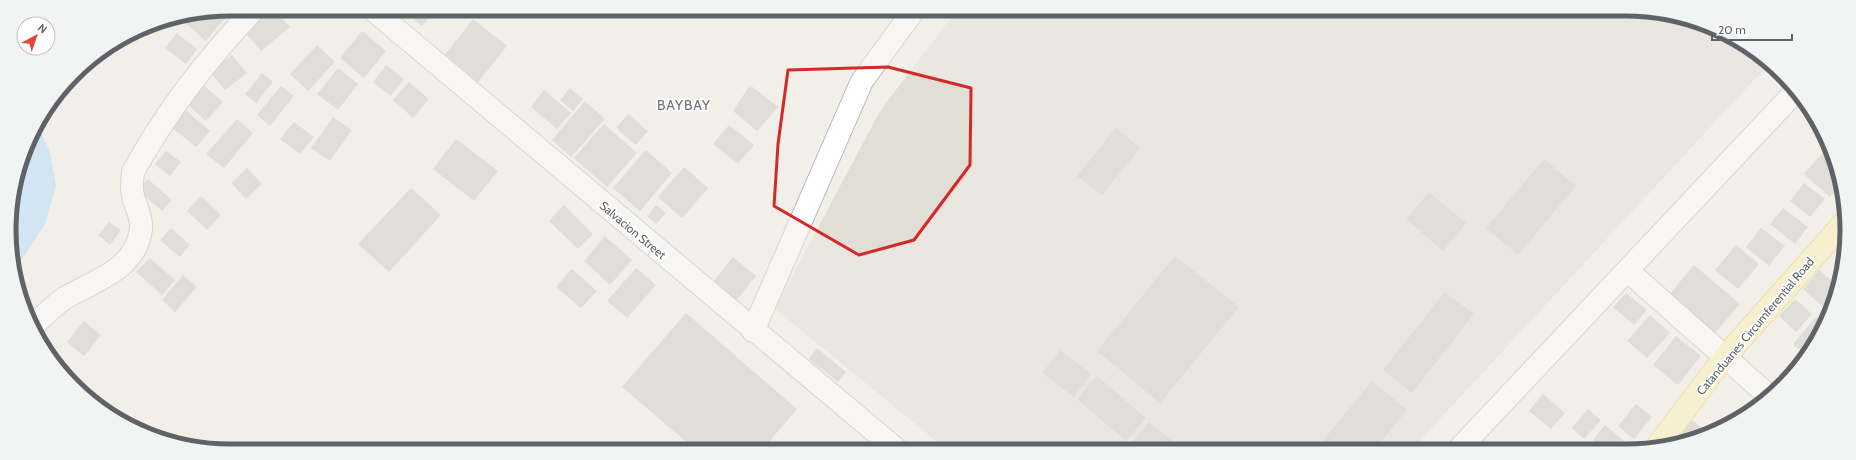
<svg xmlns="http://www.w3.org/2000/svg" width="1856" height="460" font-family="Cabin,sans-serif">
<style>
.education{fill:#e1ded6}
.water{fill:#aadaff}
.building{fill:#cccac5}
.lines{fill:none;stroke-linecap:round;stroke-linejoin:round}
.street-casing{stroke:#b5b8bc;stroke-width:24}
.primary-casing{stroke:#f2c960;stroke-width:24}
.street{stroke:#fff;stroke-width:22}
.primary{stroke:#fff2af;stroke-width:22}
.marked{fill:none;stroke:#d62828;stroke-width:3;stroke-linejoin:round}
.labels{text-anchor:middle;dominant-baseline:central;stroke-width:3.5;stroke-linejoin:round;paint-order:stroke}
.street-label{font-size:12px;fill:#5f6368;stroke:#fff}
.quarter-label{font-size:14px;letter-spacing:1px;fill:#70757a;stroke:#fff}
.rim{fill:none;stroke:#5f6368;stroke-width:5}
</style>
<rect width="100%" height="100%" fill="#f1efe8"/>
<!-- education -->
<polygon class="education" points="957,10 1655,11 1737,39 1767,66 1412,449 946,449 775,309 880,111"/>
<!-- water -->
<polygon class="water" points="37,125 50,152 56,186 45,224 15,270 9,215 32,132"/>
<!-- building -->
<g class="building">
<polygon points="270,9 274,9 290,27 261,51 244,31"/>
<polygon points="401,9 436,9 422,26"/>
<polygon points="218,11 226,17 206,41 185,23 190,17"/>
<polygon points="473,19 507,46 478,82 445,55"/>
<polygon points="362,31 386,51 364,78 340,58"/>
<polygon points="177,33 197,49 186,64 165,48"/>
<polygon points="317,45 335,62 308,91 290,74"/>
<polygon points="232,55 247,73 225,90 210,72"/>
<polygon points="386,65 404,79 391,96 373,82"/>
<polygon points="338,68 358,84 338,110 317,94"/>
<polygon points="262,73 273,82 256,103 245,94"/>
<polygon points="409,82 429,99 413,118 393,100"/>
<polygon points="202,84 223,102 206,121 186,103"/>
<polygon points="750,85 778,107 757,131 733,111"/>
<polygon points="281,86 294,96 270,126 257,115"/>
<polygon points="570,88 583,99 573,111 560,100"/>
<polygon points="544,90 571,113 557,129 531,107"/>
<polygon points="585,101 605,119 571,157 552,140"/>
<polygon points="184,109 210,131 196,147 170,126"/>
<polygon points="628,114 648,131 636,145 616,128"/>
<polygon points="333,117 352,130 330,161 311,148"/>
<polygon points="237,119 253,133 224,168 206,154"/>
<polygon points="294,122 314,137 300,154 280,139"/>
<polygon points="604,124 637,153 607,187 574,158"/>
<polygon points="729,125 754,145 738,164 713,144"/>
<polygon points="1116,128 1140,148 1102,195 1077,176"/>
<polygon points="456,139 498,171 474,201 433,169"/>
<polygon points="1827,148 1840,173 1840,185 1830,197 1804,174"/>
<polygon points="646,150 672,173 640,211 613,188"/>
<polygon points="166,151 181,162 170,176 155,164"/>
<polygon points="1544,159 1576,186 1518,255 1486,228"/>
<polygon points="684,167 708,188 682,218 658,197"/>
<polygon points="247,168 262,184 246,199 231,183"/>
<polygon points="148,179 172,200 162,211 138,190"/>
<polygon points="1804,183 1825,199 1810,217 1790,201"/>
<polygon points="411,188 441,215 389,272 358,244"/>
<polygon points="1429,192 1466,223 1443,251 1406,219"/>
<polygon points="201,196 221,215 207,230 187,211"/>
<polygon points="564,205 593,234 578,249 549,221"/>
<polygon points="656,205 666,213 656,224 647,216"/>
<polygon points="1783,208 1808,227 1795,244 1770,224"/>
<polygon points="109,222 121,230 110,245 98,235"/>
<polygon points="171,228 190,245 180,257 160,240"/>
<polygon points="1761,228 1785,246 1769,266 1746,247"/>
<polygon points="605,236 632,260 610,285 584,261"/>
<polygon points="1736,245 1759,264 1738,289 1715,270"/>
<polygon points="1175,256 1239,307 1160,403 1097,351"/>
<polygon points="733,257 756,276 736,301 713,282"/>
<polygon points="150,258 175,280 162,295 136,272"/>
<polygon points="1694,265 1740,304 1715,333 1669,295"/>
<polygon points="636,268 656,285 627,318 607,301"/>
<polygon points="572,269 597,291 581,308 556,287"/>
<polygon points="1819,270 1837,285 1835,291 1822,306 1803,289"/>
<polygon points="183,275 197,287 175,312 162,300"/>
<polygon points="1445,292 1474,314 1412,393 1383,370"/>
<polygon points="1626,293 1647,310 1634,325 1613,307"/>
<polygon points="1795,299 1812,314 1796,332 1779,316"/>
<polygon points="686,313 797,409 763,449 695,449 622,387"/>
<polygon points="1650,315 1670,333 1647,358 1627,341"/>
<polygon points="1817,316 1825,323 1824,328 1805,354 1793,344"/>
<polygon points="84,321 101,335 84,356 67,342"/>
<polygon points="1676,336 1701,356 1678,385 1653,365"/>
<polygon points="817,348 846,372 838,382 809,359"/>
<polygon points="1060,350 1091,374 1074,397 1042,373"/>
<polygon points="1800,356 1803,358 1786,381 1782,377"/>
<polygon points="1097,376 1146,418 1126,441 1077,399"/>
<polygon points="1372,381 1407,410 1375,449 1316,449"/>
<polygon points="1543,394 1565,413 1551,429 1529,411"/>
<polygon points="1636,404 1652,417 1634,439 1618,426"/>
<polygon points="1588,409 1601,420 1584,439 1572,428"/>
<polygon points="1690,418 1708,433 1680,441 1675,437"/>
<polygon points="1149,422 1182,449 1134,449 1130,445"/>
<polygon points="1605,425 1634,449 1603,449 1593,440"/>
</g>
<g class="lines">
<!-- street casing -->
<g class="street-casing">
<g id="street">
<polyline points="372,9 896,449"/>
<polyline points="1628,271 1769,396"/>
<path d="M 35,324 C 45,315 54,305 65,298 C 95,280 136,270 141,229 C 142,216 136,208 133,196 C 131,188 132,180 133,172 C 167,110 206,61 254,9"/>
<polyline points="753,331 862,81 914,10"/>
<polyline points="1459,449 1796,91"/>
</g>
</g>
<!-- primary casing -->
<g class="primary-casing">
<polyline id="primary" points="1655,449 1724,358 1843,224"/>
</g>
<!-- street -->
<use href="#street" class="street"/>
<!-- primary -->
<use href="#primary" class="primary"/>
</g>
<!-- marked area -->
<path d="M0 0H1856V460H0ZM 888,67 L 971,88 L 970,165 L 914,240 L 859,255 L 774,206 L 778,144 L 788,70 Z" fill="#f1efe8" fill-opacity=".55" fill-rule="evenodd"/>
<path class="marked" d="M 888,67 L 971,88 L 970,165 L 914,240 L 859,255 L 774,206 L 778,144 L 788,70 Z"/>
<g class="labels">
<!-- street labels -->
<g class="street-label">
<text transform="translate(633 230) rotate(40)">Salvacion Street</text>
<text transform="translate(1755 326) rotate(-50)">Catanduanes Circumferential Road</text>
</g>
<!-- quarter labels -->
<g class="quarter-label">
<text x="684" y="105">BAYBAY</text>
</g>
</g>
<!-- crop -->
<path d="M0 0H1856V460H0ZM230 16H1626A214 214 0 0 1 1840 230V230A214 214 0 0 1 1626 444H230A214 214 0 0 1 16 230V230A214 214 0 0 1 230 16Z" fill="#f2f3f3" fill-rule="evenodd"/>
<path class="rim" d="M230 16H1626A214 214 0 0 1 1840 230V230A214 214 0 0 1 1626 444H230A214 214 0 0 1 16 230V230A214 214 0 0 1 230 16Z"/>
<!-- north arrow -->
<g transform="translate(36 36) rotate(40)"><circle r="19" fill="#ffffff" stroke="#bfc1c3"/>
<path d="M0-3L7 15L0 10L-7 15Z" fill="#ea4335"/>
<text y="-6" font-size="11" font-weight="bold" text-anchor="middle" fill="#5f6368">N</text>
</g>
<!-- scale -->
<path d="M1712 34v6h80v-6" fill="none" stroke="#5f6368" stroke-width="2"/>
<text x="1718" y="34" font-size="12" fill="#5f6368" stroke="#ffffff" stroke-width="3" paint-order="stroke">20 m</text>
</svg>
